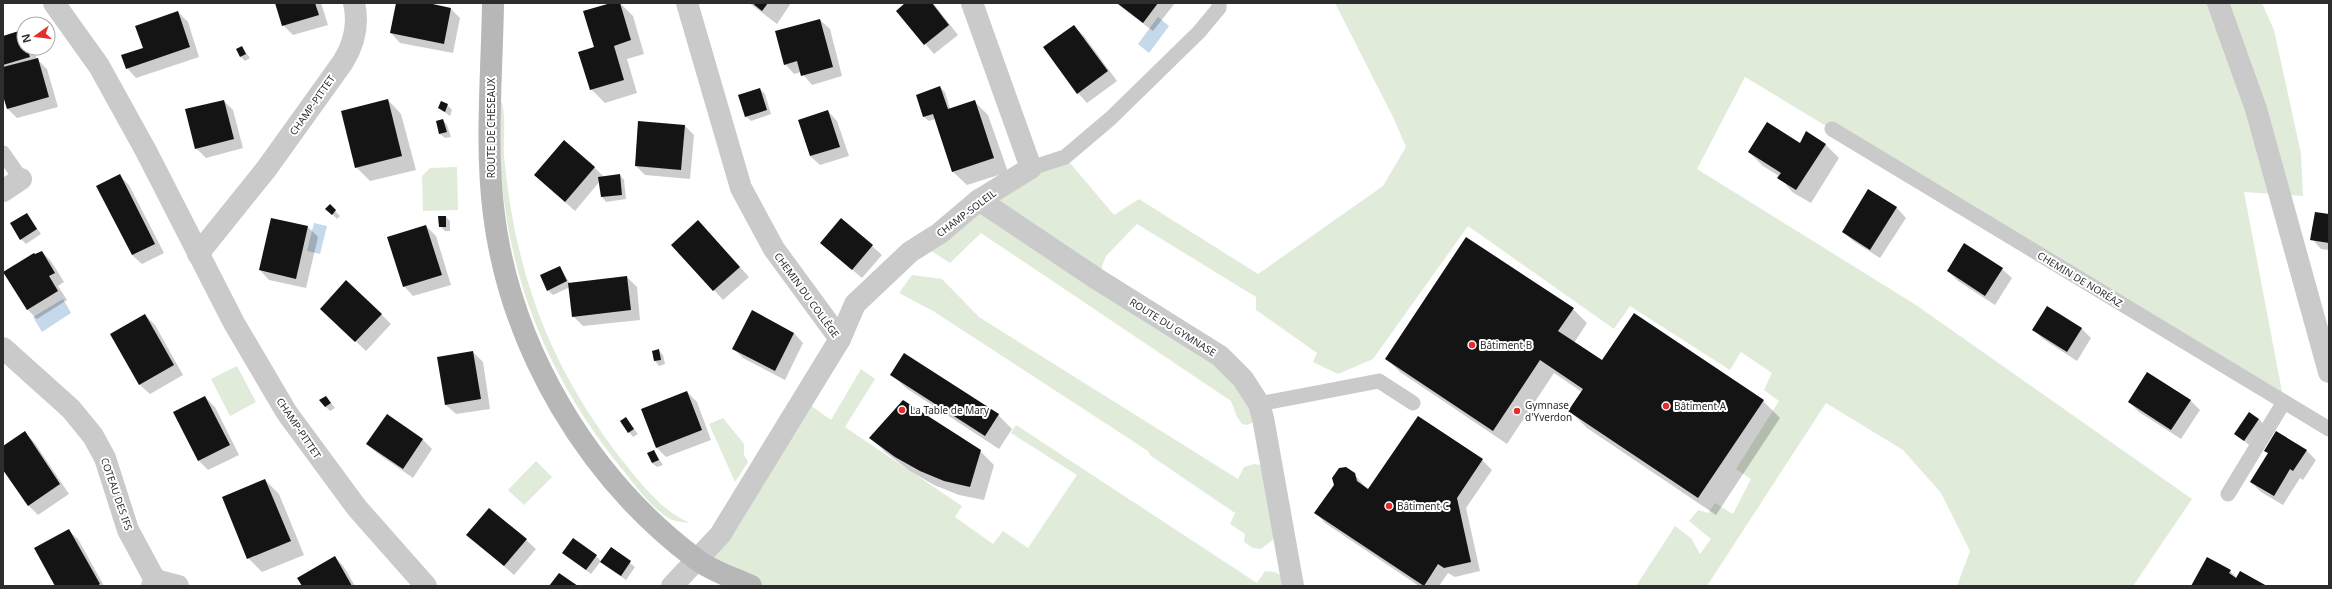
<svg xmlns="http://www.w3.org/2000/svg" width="2332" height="589" font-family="'Noto Sans',sans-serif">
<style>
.green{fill:#e1ebda}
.water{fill:#c5d9eb}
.shadow{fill:#0003}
.building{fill:#141414}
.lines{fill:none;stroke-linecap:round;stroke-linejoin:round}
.lane{stroke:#cacaca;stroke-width:15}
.street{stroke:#cacaca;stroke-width:22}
.secondary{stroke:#b7b7b7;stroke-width:22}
.poi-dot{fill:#e72d2b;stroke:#fff;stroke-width:1.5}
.labels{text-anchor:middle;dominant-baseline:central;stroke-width:4;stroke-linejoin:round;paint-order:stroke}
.street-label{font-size:10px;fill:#2d2d2d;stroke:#fff}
.poi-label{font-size:10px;fill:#2d2d2d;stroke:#fff;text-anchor:start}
</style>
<rect width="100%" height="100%" fill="#fff"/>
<!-- green -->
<g class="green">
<polygon points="1335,3 2262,3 2274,30 2301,154 2303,196 2244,192 2284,402 1745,77 1697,169 1916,305 2192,499 2133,586 1957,586 1970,551 1941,493 1903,450 1826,403 1707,586 1636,586 1675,526 1691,538 1700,554 1711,539 1689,521 1698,510 1708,513 1715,503 1733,514 1751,479 1736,469 1779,401 1764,390 1772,373 1741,352 1730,370 1630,306 1614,329 1468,226 1373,359 1338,374 1313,362 1317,353 1256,310 1256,297 1137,224 1106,256 1097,279 1220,356 1263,418 1247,425 1242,424 1237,417 1231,401 981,233 950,263 922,245 1065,157 1114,215 1139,199 1258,274 1383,186 1406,147 1394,119"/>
<path d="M 500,99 C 507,111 503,141 504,156 C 506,174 508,193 511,210 C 528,307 562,382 622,460 C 641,484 662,511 690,523 C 684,522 676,522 670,519 C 651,508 635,485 622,469 C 547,376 506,276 500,156 C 499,137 500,118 500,99 Z"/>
<polygon points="457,167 458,210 423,211 422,176 430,168"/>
<polygon points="912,275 942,279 979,317 1238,479 1244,467 1254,464 1272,467 1283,532 1261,549 1253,548 1244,542 1245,534 1230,524 1235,513 1151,456 1148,451 933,311 899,293"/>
<polygon points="237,366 256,402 230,416 211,379"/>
<polygon points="861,369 875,379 845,427 962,506 955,517 993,544 1003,531 1028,548 1077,475 1011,433 1016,425 1257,583 1265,571 1275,572 1293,582 1293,586 751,586 697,560 803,400 831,420"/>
<polygon points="723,418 744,444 744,455 748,462 735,482 709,424"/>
<polygon points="536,461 552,477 524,505 508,490"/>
</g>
<!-- water -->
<g class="water">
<polygon points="1158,17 1169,26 1149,53 1138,44"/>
<polygon points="314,223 327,226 320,254 307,251"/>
<polygon points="63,299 71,313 42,332 33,317"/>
</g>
<!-- shadow -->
<g class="shadow">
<polygon points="276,3 321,3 328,25 293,35 283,25"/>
<polygon points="397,3 423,3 451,9 460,18 453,53 400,43 391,33"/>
<polygon points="615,3 620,3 633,16 644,54 627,59 637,93 605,103 591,89 595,48"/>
<polygon points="749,3 791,3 777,24"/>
<polygon points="907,3 933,3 958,35 934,54 897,11"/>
<polygon points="1116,3 1175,3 1153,31"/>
<polygon points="178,12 188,22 199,57 136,78 127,68"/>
<polygon points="820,20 830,29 842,76 812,85 801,72 794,74 785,64"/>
<polygon points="1074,26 1084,36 1117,81 1087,103 1078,93"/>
<polygon points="22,31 24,34 24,48 33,48 37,59 47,69 58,107 17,118 7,108 3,92 3,37"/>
<polygon points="242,47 250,58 245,61 241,57"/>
<polygon points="940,87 945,92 950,109 974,101 988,115 1008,172 967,185 953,172 935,119 929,121 924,117"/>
<polygon points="760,89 765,94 771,114 751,121 746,116"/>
<polygon points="388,100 401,114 416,170 370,181 356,167"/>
<polygon points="224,101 233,110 243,148 206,158 196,148"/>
<polygon points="447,105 452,110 450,116 439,108"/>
<polygon points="828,111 837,121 849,156 820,165 810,156"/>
<polygon points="443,120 447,125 451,137 445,138 440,134"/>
<polygon points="685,126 694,135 690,179 645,175 636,166"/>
<polygon points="1800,144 1825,144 1839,158 1811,203 1792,192 1779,176 1763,166 1749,152"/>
<polygon points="594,167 604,177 620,175 624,180 626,199 606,202 602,197 600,181 575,211 535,175"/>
<polygon points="119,175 129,185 164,253 142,264 132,255"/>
<polygon points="1869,191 1897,208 1906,218 1880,258 1853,241 1843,231"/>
<polygon points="330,206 340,216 337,219 327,209"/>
<polygon points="27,214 41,234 26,244 21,239"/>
<polygon points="2329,215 2329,250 2321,249 2312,239"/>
<polygon points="446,217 450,221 450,231 445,231 440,226"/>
<polygon points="272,219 308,227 318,237 306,288 269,280 260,270"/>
<polygon points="426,226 436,236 451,285 413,296 404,286"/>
<polygon points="707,231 749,277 723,300 714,290"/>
<polygon points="821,243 872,246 882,255 862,278"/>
<polygon points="42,252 51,261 64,282 58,286 67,300 37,319 27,309 36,255"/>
<polygon points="560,267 570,284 627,277 637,287 640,320 583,326 573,316 570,287 553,295 548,290 541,276"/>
<polygon points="2002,269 2012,278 1995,305 1958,281 1948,271"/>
<polygon points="1573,309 1587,323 1574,343 1601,361 1763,401 1780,418 1716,515 1587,428 1570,411 1582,392 1554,373 1507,444 1400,372 1387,359"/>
<polygon points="381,314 391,324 366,351 331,318"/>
<polygon points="145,315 155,325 183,375 150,394 140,385 112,334"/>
<polygon points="2081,328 2091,338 2077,361 2043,339 2034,330"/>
<polygon points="794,333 803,343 785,380 743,358 733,348"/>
<polygon points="658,350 663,355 665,364 659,366 655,361"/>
<polygon points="473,352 483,362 490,409 456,414 446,405"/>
<polygon points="892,375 998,415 1012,429 999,449 906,388"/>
<polygon points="687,392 697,402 711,440 666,457 656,447"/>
<polygon points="205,397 215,407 239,455 208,470 199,461 174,412"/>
<polygon points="326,397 335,408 330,411 325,406"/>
<polygon points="2190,400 2200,410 2181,439 2139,412 2129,402"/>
<polygon points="626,419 638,434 633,437 629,432"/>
<polygon points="2259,419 2263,424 2249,445 2236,434"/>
<polygon points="25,433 34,442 69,494 38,515 29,506 3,468 3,447"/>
<polygon points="871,438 980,451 994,465 984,500 959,495 934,485 910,471 885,452"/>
<polygon points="422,439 432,449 413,478 377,453 367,444"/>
<polygon points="2265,450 2306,450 2316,460 2303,480 2300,478 2283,505 2261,492 2251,482 2269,454"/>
<polygon points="654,451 663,465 657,467 652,463"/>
<polygon points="1482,460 1492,470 1466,508 1480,571 1455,577 1448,573 1439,586 1419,586 1325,523 1316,513 1354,474 1368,490"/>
<polygon points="265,480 279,494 304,555 262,572 248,558"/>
<polygon points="68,530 78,539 104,586 57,586"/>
<polygon points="468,535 526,540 536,549 514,575"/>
<polygon points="611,548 635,567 626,580 606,566 601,561 591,574 564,553 596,556 602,562"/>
<polygon points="335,557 344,567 355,586 303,586"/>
<polygon points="2230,571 2237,578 2265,586 2192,586"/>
</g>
<!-- building -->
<g class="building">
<polygon points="275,3 315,3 319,15 282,26"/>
<polygon points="396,3 428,3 451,8 444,44 390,33"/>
<polygon points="611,3 620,3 631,40 614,46 624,80 590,90 578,52 594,47 583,11"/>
<polygon points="752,3 768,3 762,11"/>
<polygon points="905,3 932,3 949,25 924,45 896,11"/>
<polygon points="1117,3 1158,3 1143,23"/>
<polygon points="178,11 190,47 126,69 121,55 143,48 135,26"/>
<polygon points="820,19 833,67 801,76 797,61 784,65 775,31"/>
<polygon points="1074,25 1108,71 1077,94 1043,47"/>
<polygon points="22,30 24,48 27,48 30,57 3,65 3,36"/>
<polygon points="242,46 246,54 240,57 236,49"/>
<polygon points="38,58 49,97 7,109 3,96 3,67"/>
<polygon points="940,86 948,109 975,100 994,158 952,172 933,114 923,117 916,95"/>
<polygon points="760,88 767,110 745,117 738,95"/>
<polygon points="388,99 402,156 355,168 341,111"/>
<polygon points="224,100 234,139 195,149 185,109"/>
<polygon points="441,101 448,104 445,112 438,108"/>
<polygon points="828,110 840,147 810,156 798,120"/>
<polygon points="443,119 447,132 439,134 436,121"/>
<polygon points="638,121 685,125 681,170 635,166"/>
<polygon points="1767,122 1800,143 1806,131 1826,144 1796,190 1777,178 1781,173 1748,152"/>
<polygon points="564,140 595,167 565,202 534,175"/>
<polygon points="120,174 155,244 132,255 96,186"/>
<polygon points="620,174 622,195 601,197 598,177"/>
<polygon points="1868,189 1897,207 1870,250 1842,232"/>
<polygon points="330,204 336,210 332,215 325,209"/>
<polygon points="2315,212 2329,214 2329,243 2310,240"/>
<polygon points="27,213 37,229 20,240 10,223"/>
<polygon points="438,216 446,216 446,227 439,227"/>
<polygon points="271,218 308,226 296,279 259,270"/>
<polygon points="841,218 873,245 852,270 820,243"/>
<polygon points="698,220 740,267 713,291 671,245"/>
<polygon points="426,225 442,275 403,287 387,237"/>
<polygon points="1466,237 1574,308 1558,331 1602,360 1634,313 1764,400 1698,498 1568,411 1583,389 1540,360 1493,431 1385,359"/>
<polygon points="1964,243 2003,268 1985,296 1947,271"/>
<polygon points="42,251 55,273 49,276 58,291 27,310 3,272 34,253 35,254"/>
<polygon points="560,266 567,281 547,291 540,275"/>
<polygon points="627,276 631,310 572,317 568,283"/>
<polygon points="346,280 382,314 355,342 320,309"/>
<polygon points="2047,306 2082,328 2067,352 2032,330"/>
<polygon points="752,310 794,333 775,371 732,349"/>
<polygon points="145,314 174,365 139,385 110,334"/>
<polygon points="659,349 661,360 654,361 652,351"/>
<polygon points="473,351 481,399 445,405 437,357"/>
<polygon points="904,353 999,414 985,436 890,375"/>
<polygon points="2147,372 2191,400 2171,430 2128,402"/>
<polygon points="687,391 702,430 656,448 641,409"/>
<polygon points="205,396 230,445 198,461 173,412"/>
<polygon points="326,396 331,403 325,407 319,400"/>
<polygon points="903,400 981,450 970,487 944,481 920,471 895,457 869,438"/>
<polygon points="2249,412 2259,419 2244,441 2234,434"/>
<polygon points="387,414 423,439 403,469 366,444"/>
<polygon points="1418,416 1483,459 1457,498 1471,562 1444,568 1438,564 1424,586 1314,513 1334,485 1332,478 1339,468 1346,467 1355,473 1357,481 1368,489"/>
<polygon points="626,417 634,429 628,433 620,421"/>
<polygon points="25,431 60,484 28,506 3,470 3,446"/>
<polygon points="2276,431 2307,450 2293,471 2290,469 2274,496 2250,482 2268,453 2264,451"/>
<polygon points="654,450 659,460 652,463 647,453"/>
<polygon points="265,479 291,541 247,559 222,497"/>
<polygon points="489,508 527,539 504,566 466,535"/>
<polygon points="69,529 100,584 97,586 55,586 34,548"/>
<polygon points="573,538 597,555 586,570 562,553"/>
<polygon points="611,547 631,561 621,576 600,562"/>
<polygon points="335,556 352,586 302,586 297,578"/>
<polygon points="2207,557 2231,570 2229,573 2236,578 2240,571 2267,586 2191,586"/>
<polygon points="559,573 578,586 549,586"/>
</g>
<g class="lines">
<!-- lane -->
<g class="lane">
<polyline points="1832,129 2329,429"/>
<polyline points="3,153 21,179"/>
<polyline points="1031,168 1065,157 1078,146 1111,118 1199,32 1219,8 1219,3"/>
<polyline points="1259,404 1379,381 1413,403"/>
<polyline points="2228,494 2284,402"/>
</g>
<!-- street -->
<g class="street">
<polyline points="54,3 99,66 146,151 234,323 287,413 357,508 426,586"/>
<polyline points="687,3 741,188 774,249 840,339"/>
<polyline points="2218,3 2256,109 2329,372"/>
<polyline points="3,191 21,179"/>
<polyline points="979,200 1097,279 1220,356 1243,379 1259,404 1263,418 1293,586"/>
<path d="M 198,254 L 267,168 L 343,62 C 354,44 359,24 354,3"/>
<polyline points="3,348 71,409 93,436 105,458 128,530 155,580 152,586"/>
<polyline points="155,580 178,586"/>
<polyline points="672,586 720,535 840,339 855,304 910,252 940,233 979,200 1031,168 972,3"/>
</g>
<!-- secondary -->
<path class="secondary" d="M 493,3 C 492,73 485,146 494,215 C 511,349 588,478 696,559 C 711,571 734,578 751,586"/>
</g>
<!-- markers -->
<g class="poi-dot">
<circle cx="1472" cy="345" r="4"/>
<circle cx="1666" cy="406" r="4"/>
<circle cx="902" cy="410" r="4"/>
<circle cx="1517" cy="411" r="4"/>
<circle cx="1389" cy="506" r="4"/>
</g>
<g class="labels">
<!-- street labels -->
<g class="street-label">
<text transform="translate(312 105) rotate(-55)">CHAMP-PITTET</text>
<text transform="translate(491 128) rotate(-90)">ROUTE DE CHESEAUX</text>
<text transform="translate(966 213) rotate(-37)">CHAMP-SOLEIL</text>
<text transform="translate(2080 279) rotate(31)">CHEMIN DE NORÉAZ</text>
<text transform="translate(807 295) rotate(54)">CHEMIN DU COLLÈGE</text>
<text transform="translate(1173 327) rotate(32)">ROUTE DU GYMNASE</text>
<text transform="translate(299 428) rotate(56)">CHAMP-PITTET</text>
<text transform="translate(117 494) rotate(71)">COTEAU DES IFS</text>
</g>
<!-- poi labels -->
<g class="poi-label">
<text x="1480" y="345">Bâtiment B</text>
<text x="1525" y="405">Gymnase<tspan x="1525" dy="12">d'Yverdon</tspan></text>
<text x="1674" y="406">Bâtiment A</text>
<text x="910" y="410">La Table de Mary</text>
<text x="1397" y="506">Bâtiment C</text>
</g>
</g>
<!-- border -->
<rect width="2332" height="589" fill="none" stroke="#2d2d2d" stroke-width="8"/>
<!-- north arrow -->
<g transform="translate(36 36) rotate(256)"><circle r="19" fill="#ffffff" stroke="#ababab"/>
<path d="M0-3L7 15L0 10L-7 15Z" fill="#e72d2b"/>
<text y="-6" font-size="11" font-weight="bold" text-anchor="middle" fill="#2d2d2d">N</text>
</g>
</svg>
